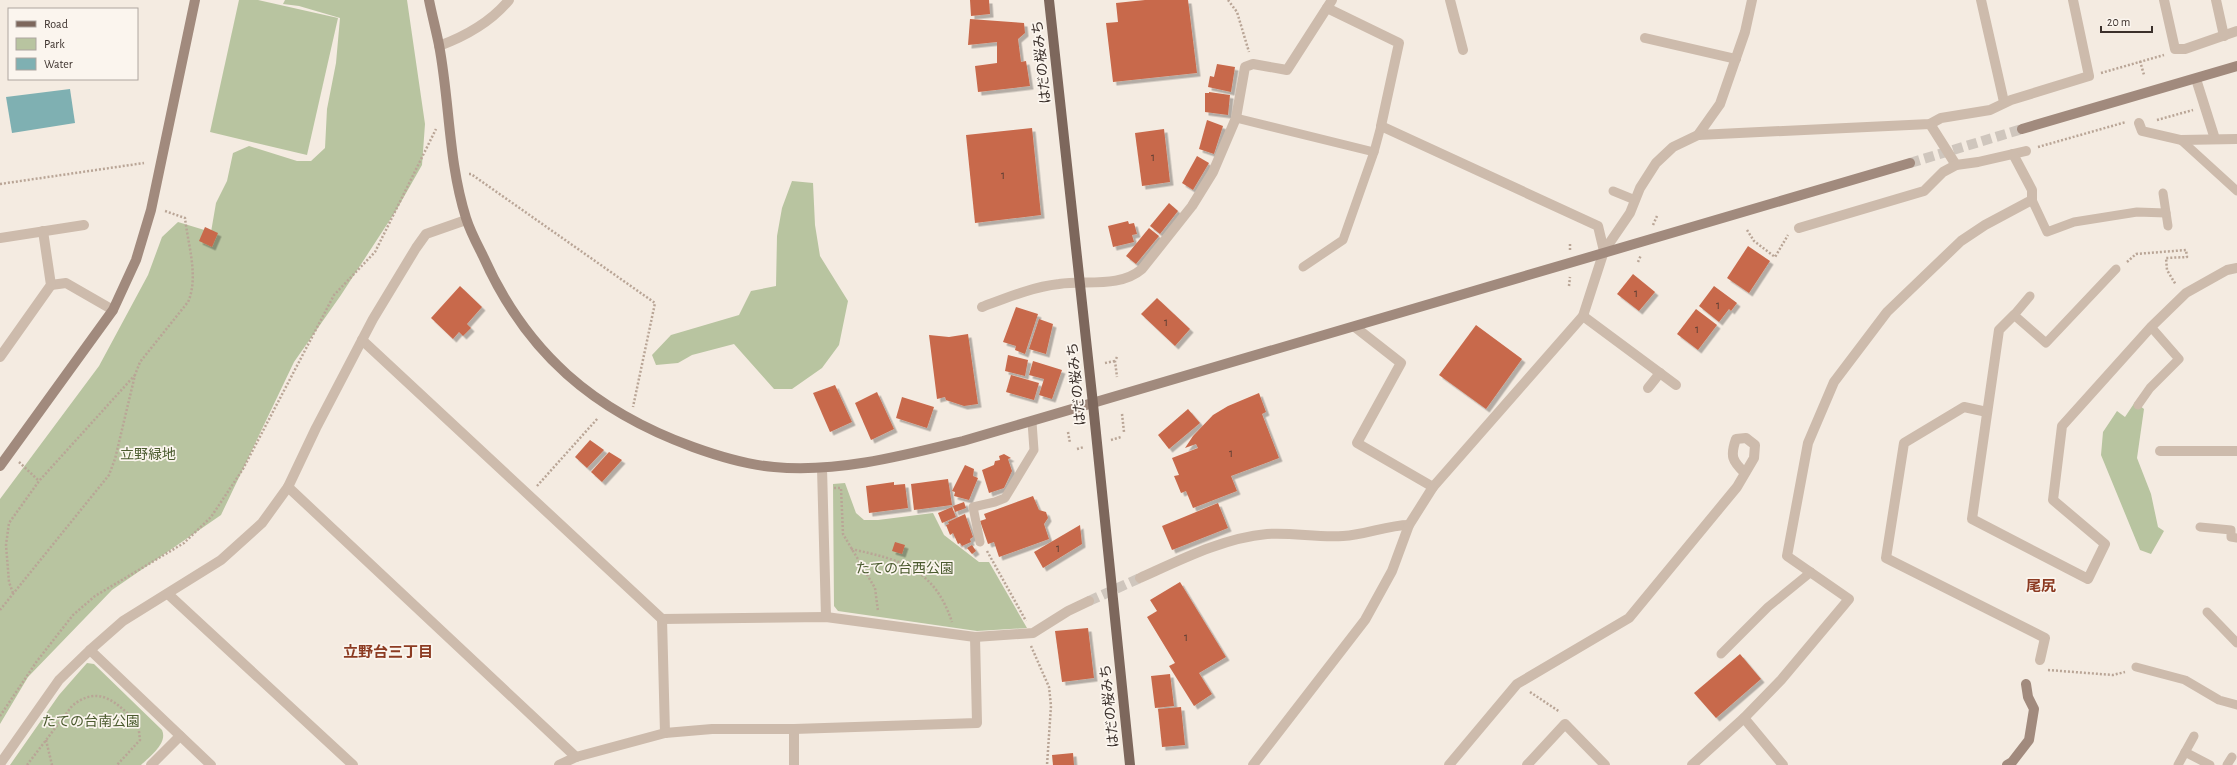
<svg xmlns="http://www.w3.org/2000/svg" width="2237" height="765" font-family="'Alegreya Sans','Noto Sans JP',sans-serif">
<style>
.green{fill:#b8c4a0}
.water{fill:#7fb0b2}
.building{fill:#c8694b;filter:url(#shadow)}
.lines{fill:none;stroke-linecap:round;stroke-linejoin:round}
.street-tunnel{stroke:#cfc6bd;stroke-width:10;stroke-dasharray:10 5;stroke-linecap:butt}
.secondary-tunnel{stroke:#cfc6bd;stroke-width:10;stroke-dasharray:10 5;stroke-linecap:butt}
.path{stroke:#b9a596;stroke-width:2.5;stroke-dasharray:2 2;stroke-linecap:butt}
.lane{stroke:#cdbbac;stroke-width:9}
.street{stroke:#cdbbac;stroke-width:10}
.secondary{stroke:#a18a7d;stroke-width:10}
.primary{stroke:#7d675c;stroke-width:10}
.labels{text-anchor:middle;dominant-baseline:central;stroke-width:3.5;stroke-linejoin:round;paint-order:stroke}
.number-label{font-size:12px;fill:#5e3e33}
.street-label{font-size:14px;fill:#3b302b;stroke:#fbf5ee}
.park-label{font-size:14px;fill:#4a5a2e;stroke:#fbf5ee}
.neighbourhood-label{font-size:15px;font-weight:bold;fill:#8c3b22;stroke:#fbf5ee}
</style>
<defs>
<filter id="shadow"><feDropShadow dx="3.5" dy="3.5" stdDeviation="0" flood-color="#0004"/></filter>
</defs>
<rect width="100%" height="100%" fill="#f4ebe1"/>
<!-- green -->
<g class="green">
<polygon points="239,0 258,0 338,18 307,155 210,132"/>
<polygon points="285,0 407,0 425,124 422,165 397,209 341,295 294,362 221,515 112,590 28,677 0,724 0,499 99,366 148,275 162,237 178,222 211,232 216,203 227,181 233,153 249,146 297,161 311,161 325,148 327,109 336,63 340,18 299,6 283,4"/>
<polygon points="792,181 813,183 815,225 820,256 848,301 839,345 822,368 792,389 774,389 734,344 692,355 678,363 656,365 652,355 671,335 739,315 751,291 776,286 777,236 782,208"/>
<polygon points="2135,402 2144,409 2137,458 2151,494 2158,527 2164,531 2151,554 2140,550 2101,455 2103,432 2117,411 2125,417"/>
<polygon points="845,483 856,513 864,520 878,520 933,513 944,535 979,562 989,562 1027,628 977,631 838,611 834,606 833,484"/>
<path d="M 87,663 L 94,664 L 162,730 C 168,743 150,756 141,765 L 10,765 L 59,695 Z"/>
</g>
<!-- water -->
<polygon class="water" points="70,89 75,123 12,133 6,97"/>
<!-- building -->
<g class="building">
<polygon points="970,0 989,0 990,14 971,16"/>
<polygon points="1145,0 1188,0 1197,73 1113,82 1106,23 1118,22 1116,3"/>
<polygon points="970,19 1024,23 1025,33 1018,39 1021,62 1026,61 1030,86 978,92 975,66 997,63 997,42 968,45"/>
<polygon points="1217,64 1235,67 1231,92 1208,87 1210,76 1214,77"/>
<polygon points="1209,92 1230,95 1228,115 1205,112 1205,93 1209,93"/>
<polygon points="1207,120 1223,126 1214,154 1199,149"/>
<polygon points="1032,128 1041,215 975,223 966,135"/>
<polygon points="1164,129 1170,182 1142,186 1135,133"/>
<polygon points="1197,156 1209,163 1193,190 1182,183"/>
<polygon points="1169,203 1178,211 1160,234 1150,226"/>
<polygon points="1128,221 1129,224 1134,223 1137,234 1132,235 1134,242 1113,247 1108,226"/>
<polygon points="205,227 218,233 212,247 199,241"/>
<polygon points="1149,228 1159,236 1136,264 1126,256"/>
<polygon points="1748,246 1770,261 1749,293 1727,278"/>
<polygon points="1633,274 1655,292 1639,311 1617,294"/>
<polygon points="460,286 482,307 467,324 471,328 463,336 459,332 453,339 431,318"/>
<polygon points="1714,286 1737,303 1731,311 1729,309 1719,322 1699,306"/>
<polygon points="1157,298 1190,329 1175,346 1141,314"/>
<polygon points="1016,307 1038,314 1025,354 1015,350 1016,346 1003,342"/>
<polygon points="1696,309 1717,325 1698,350 1677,334"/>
<polygon points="1039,319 1053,324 1046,354 1029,349"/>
<polygon points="1476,325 1522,359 1486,409 1439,375"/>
<polygon points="968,334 978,404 964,406 946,400 945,397 937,399 929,335 949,337"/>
<polygon points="1008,355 1028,360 1025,376 1005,371"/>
<polygon points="1033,361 1062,370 1052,399 1039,395 1044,379 1029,375"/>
<polygon points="1011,375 1039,383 1034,400 1006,392"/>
<polygon points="835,385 852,422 830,432 813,393"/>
<polygon points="877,392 894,429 871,440 855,403"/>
<polygon points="1259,393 1266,412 1262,414 1279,458 1231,476 1237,491 1193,508 1186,491 1181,493 1174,476 1179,475 1172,458 1198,448 1196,444 1185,448 1193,436 1213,415 1228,406"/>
<polygon points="902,397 934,407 927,428 896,418"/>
<polygon points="1188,409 1200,423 1169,449 1158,435"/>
<polygon points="590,440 604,450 587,468 575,457"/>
<polygon points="609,452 622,460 602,482 591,472"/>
<polygon points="1004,454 1011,458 1008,459 1012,471 1004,488 989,493 982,470 994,465 995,461 1000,460 999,456"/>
<polygon points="965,465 974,469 973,476 978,478 969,500 954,496 955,492 952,491"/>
<polygon points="948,479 952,505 914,510 911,484"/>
<polygon points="894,482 894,485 905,484 908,508 869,513 866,486"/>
<polygon points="1033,496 1039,510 1046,512 1048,518 1044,524 1049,539 999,557 994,542 988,544 980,521 986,519 984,514"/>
<polygon points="964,502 966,508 955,512 953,506"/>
<polygon points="1218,503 1228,528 1172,550 1162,526"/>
<polygon points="952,507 956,517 942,523 938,513"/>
<polygon points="965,514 973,537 970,539 971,542 962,546 960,543 958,544 953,533 950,535 946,525 949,524 948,522"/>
<polygon points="1080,525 1082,544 1043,568 1034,552"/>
<polygon points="895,542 905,545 902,554 892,551"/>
<polygon points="972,545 976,551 972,554 967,548"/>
<polygon points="1180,582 1226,657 1199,673 1212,694 1194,706 1169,666 1175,663 1147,617 1157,611 1150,600"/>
<polygon points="1088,628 1094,678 1062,682 1055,631"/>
<polygon points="1740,654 1761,679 1716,718 1694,693"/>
<polygon points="1170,674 1174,706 1155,708 1151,676"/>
<polygon points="1181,707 1185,745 1162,747 1158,709"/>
<polygon points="1073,753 1074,765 1053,765 1052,755"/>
</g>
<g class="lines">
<!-- street-tunnel -->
<polyline class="street-tunnel" points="1089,601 1140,578"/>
<!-- secondary-tunnel -->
<polyline class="secondary-tunnel" points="1910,163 2022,129"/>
<!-- path -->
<g class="path">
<polyline points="1228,0 1237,12 1249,52"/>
<polyline points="2140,61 2144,75"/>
<polyline points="2101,73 2164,55"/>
<polyline points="2157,120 2193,110"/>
<polyline points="2038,147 2126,122"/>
<polyline points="469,174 471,174 655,303 633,407"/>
<polyline points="0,184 144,163"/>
<polyline points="1653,225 1657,216"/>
<polyline points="1747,230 1754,241 1775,257 1788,235"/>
<polyline points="1570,250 1570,243"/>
<polyline points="1638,262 1641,255"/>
<polyline points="2127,262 2136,254 2186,250 2187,257 2166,258 2167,270 2176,285"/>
<polyline points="1569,286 1570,277"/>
<polyline points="1117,357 1115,361 1117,377"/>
<polyline points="1105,363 1115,361"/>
<polyline points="1071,373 1077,371"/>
<polyline points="1122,414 1124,432"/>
<polyline points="1068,432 1070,443"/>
<polyline points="1111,440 1121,437"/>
<polyline points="1077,449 1084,447"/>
<polyline points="19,462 39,481"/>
<polyline points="537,486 598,418"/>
<polyline points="834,488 841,488 843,534 875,588 878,611"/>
<path d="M 851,549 C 901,560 934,568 952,622"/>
<polyline points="987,551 1026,621"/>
<polyline points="13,593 9,582 6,545 9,523 39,481 135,375"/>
<path d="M 0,610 L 109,475 L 115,459 L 135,375 L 140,362 L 188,302 C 199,277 188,245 185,218 L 165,211"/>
<polyline points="1031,646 1049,687 1051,706 1047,765"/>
<polyline points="2048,670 2113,675 2125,672"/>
<polyline points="1530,692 1560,712"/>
<polyline points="0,716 37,661 73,615 95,596 184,543 211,517 243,469 334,295 375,252 436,129"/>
<polyline points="46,740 52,765"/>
<path d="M 27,765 L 72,706 C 100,683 117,704 138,723 L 140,740 L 117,765"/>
</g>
<!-- lane -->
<g class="lane">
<polyline points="1236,118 1374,152"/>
<polyline points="2181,140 2237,191"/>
<polyline points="1613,191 1635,200"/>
<polyline points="2163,193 2168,226"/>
<polyline points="2032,200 2047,232 2074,222 2137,212 2166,213"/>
<polyline points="1303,267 1343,240 1374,152 1381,126"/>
<polyline points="2030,296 2014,315 2046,343 2116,269"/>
<polyline points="2138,405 2150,388 2179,359 2151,327"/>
<polyline points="2200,527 2231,530 2231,537 2237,538"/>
<polyline points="980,542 973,507 995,502 1005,498 1034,450 1032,422"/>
<polyline points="2207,612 2237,643"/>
<polyline points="1721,654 1768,607 1811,572"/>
<polyline points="2136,667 2185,680 2219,700 2237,705"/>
<polyline points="2185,752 2210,765"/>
<polyline points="2178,765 2194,736"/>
<polyline points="2227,765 2232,757"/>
</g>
<!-- street -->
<g class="street">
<polyline points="1450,0 1463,50"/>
<polyline points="1981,0 2004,102"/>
<polyline points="2164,0 2175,49 2185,49 2237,31"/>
<polyline points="2216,0 2224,36"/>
<polyline points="1327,8 1399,43 1381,126 1598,226 1604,251"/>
<polyline points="1645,38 1736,59"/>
<path d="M 439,46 C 466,36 491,22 509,0"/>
<polyline points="2196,79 2215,139"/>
<polyline points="2139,123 2142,131 2181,140 2237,139"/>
<polyline points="1930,124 1956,165"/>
<polyline points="1698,135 1930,124 1941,118 1990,110 2011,100 2089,76 2073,0"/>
<polyline points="1799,228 1924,191 1943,172 1956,165 1978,162 2026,151"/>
<polyline points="0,238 84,225"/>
<polyline points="51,285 66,283 113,310"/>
<path d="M 982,307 C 1006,298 1032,287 1059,284 C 1086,280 1120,288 1142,269 L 1192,206 L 1213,172 L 1236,118 L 1245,67 L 1253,64 L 1287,70 L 1332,0"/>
<polyline points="2014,315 1999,330 1972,519 2088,579 2105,544 2053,500 2062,426 2151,327 2186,293 2227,270 2237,268"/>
<polyline points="1583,316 1676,385"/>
<polyline points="1355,327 1401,363 1357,443 1433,487"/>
<polyline points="362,340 662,619 826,617 975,637 1033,633 1068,611 1089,601"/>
<polyline points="0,357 51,285 43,231"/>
<polyline points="1648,388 1660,373"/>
<polyline points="1987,412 1964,407 1904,443 1886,558 2045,638 2040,660"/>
<polyline points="2160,451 2237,451"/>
<polyline points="822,468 826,617"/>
<polyline points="288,487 576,757"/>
<path d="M 1140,578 C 1180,560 1223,538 1267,534 C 1292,532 1318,538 1343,536 C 1366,535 1387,525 1409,525"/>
<polyline points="168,594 353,765"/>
<polyline points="662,619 665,733"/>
<polyline points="90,650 211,765"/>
<polyline points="1744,718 1783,765"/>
<polyline points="794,729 794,765"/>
<polyline points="0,764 59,680 90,650 123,621 221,560 262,523 288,487 316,428 373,319 416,248 426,234 466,220"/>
<polyline points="151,765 180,736"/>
<polyline points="559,765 576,757 665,733 712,729 794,729 977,723 975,637"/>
<polyline points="1253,765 1365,620 1392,571 1409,525 1433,487 1583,316 1604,251 1630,213 1640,188 1656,163 1673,147 1698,135 1720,104 1745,32 1752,0"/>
<path d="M 1449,765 L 1517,684 L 1629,618 L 1737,487 L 1754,458 L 1755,445 L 1746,438 L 1736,439 C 1730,456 1732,461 1745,473"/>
<polyline points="1527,765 1565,724 1605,765"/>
<polyline points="1692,765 1744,718 1781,680 1849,599 1787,556 1808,443 1834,382 1887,312 1961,241 1985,225 2032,200 2032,190 2013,154"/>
</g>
<!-- secondary -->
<g class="secondary">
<path d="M 429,0 C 432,15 436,30 439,45 C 450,103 448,161 466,218 C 470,231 477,244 483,256 C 526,353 594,411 693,447 C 718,456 747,465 774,467 C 837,473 902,456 963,441 L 1910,163"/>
<polyline points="2022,129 2237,66"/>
<polyline points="0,466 113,310 136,260 151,210 195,0"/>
<polyline points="2007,765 2012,762 2029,740 2034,709 2028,697 2026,684"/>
</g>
<!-- primary -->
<polyline class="primary" points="1049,0 1093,404 1130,765"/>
</g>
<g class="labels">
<!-- number labels -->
<g class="number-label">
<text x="1153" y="157">1</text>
<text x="1003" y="175">1</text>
<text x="1636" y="293">1</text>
<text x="1718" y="305">1</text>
<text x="1166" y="322">1</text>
<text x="1697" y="329">1</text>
<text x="1231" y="453">1</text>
<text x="1058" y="548">1</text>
<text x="1186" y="637">1</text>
</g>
<!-- street labels -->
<g class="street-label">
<text transform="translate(1042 62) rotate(-96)">はだの桜みち</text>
<text transform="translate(1077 384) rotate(-96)">はだの桜みち</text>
<text transform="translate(1110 706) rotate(-96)">はだの桜みち</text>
</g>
<!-- park labels -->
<g class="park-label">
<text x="148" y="455">立野緑地</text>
<text x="905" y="569">たての台西公園</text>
<text x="91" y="722">たての台南公園</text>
</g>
<!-- neighbourhood labels -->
<g class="neighbourhood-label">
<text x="2041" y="586">尾尻</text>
<text x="388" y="652">立野台三丁目</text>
</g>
</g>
<!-- legend -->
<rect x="8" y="8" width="130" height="72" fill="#fbf5ee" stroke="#aea6a0"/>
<rect x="16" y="21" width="20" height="6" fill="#7d675c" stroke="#aea6a0"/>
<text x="44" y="28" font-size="12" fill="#3b302b">Road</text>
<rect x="16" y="38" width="20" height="12" fill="#b8c4a0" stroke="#aea6a0"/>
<text x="44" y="48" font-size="12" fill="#3b302b">Park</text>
<rect x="16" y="58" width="20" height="12" fill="#7fb0b2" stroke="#aea6a0"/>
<text x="44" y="68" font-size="12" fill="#3b302b">Water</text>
<!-- scale -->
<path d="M2101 26v6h51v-6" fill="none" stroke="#3b302b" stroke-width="2"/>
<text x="2107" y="26" font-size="12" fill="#3b302b" stroke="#fbf5ee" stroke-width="3" paint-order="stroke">20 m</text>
</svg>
